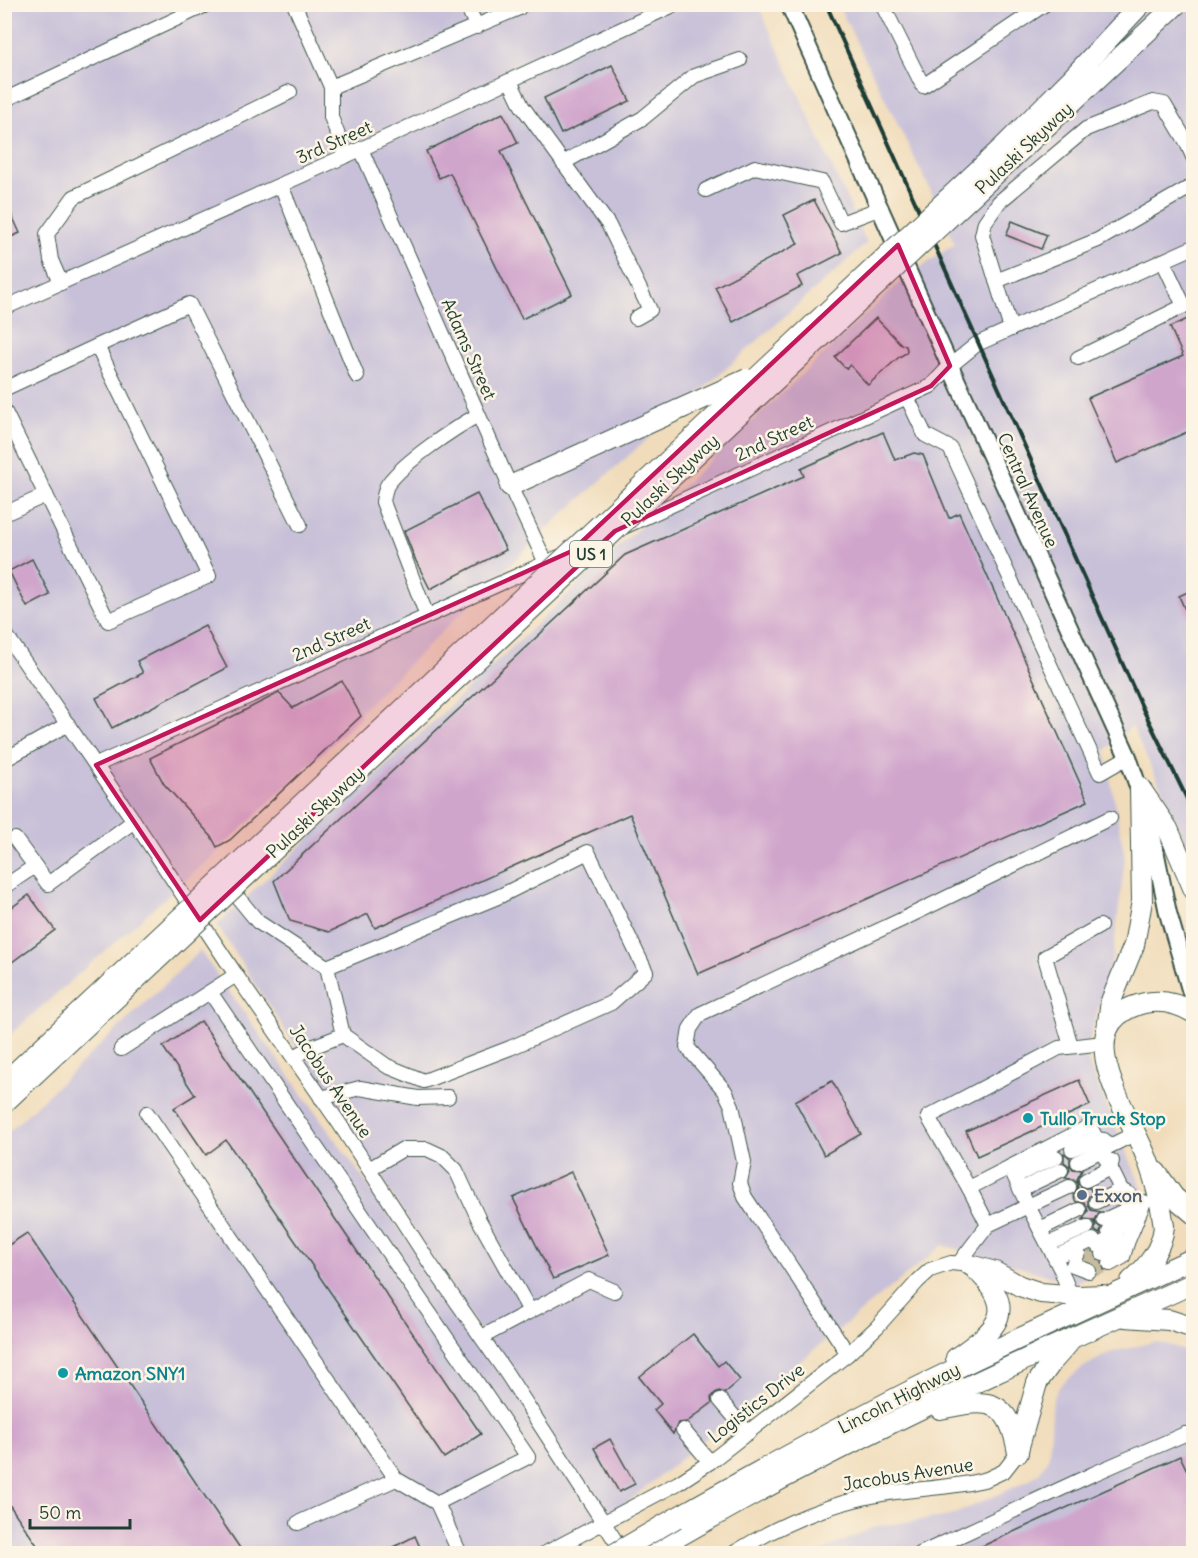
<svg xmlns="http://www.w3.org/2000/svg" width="1198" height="1558" font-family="Delius,sans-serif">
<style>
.industrial{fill:#c7c0d8}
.building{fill:#d0a5cc}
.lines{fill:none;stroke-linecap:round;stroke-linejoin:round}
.minor-tunnel{stroke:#c6bc9f;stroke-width:14;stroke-dasharray:14 7;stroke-linecap:butt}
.minor-casing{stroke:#3e5548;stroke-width:16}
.major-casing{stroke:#3e5548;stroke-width:20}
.highway-casing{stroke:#3e5548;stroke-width:22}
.minor{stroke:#fff;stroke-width:14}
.major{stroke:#fff;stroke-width:16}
.highway{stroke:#fff;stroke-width:20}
.rail{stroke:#1f3d34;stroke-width:4}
.highway-bridge-casing{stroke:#3e5548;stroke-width:22;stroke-linecap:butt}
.highway-bridge{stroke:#fff;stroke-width:20}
.marked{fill:#c2185b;fill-opacity:0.2;stroke:#c2185b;stroke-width:4.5;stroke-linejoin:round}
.culture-dot{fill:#0f9aa8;stroke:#fcf5e5;stroke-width:2}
.service-dot{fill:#5c6f8a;stroke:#fcf5e5;stroke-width:2}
.labels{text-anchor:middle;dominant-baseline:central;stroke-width:5;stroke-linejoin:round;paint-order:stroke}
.shield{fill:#fcf5e5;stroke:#617469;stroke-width:1.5}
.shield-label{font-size:16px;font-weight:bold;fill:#1f3d34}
.street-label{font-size:18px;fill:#1f3d34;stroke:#fcf5e5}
.culture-label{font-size:18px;font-weight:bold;fill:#0d838f;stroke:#fcf5e5;text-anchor:start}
.service-label{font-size:18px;font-weight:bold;fill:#4e5e75;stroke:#fcf5e5;text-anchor:start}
</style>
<rect width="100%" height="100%" fill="#fcf5e5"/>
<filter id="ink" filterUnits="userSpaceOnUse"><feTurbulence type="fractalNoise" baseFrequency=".0167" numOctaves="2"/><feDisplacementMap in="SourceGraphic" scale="12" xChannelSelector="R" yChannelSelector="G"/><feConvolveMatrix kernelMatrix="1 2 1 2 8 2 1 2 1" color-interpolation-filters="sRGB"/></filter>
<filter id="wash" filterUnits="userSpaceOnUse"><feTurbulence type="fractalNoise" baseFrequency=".008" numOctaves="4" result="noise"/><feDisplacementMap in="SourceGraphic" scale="24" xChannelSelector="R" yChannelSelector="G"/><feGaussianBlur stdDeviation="1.35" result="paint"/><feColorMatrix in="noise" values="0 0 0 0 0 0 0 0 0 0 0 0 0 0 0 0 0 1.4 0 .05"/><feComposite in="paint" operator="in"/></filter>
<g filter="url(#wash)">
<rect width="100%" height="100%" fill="#f0dcba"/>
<!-- industrial -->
<g class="industrial">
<polygon points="5,5 758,5 867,243 551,525 213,856 5,1039"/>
<polygon points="838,5 1193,5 1193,857 1132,726 1105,750 1125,858 1113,956 1085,1055 1152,1212 1127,1259 1074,1283 943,1245 608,1518 553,1553 5,1554 5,1135 200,951 539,1423 217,925 901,281 955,244 931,191"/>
<polygon points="1154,1342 1173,1346 1189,1353 1193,1358 1193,1553 816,1554 876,1526 950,1516 1028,1481 1040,1472 1049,1456 1053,1398 1061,1384 1082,1368 1109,1353"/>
</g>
<g id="blocks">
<!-- building -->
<g class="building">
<polygon points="612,65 630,101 561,134 544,98"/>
<polygon points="503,113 518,143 501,151 572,294 522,319 450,173 439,178 426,151"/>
<polygon points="4,198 20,233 4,240"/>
<polygon points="814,200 842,253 797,276 802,286 733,322 715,287 798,244 784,215"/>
<polygon points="1012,221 1047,235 1041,249 1006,235"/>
<polygon points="1194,316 1194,429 1117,463 1088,398 1183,356 1170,327"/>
<polygon points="876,318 901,344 906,346 907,350 906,353 899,357 868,385 850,365 846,369 835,357"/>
<polygon points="883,432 895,460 914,453 923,455 949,518 959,513 1088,801 698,974 630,814 375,928 368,914 329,932 290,921 274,881 625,555 804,476 801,469"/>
<polygon points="477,494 506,550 430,589 415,559 404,531"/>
<polygon points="32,559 50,595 27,607 9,571"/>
<polygon points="1194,589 1194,630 1179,596"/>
<polygon points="205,626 227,668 112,728 96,698 143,673 137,661"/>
<polygon points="342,681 361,716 230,840 217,847 211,836 164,784 150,758 279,693 293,708"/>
<polygon points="29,895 55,930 4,968 4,913"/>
<polygon points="201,1021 481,1434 444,1458 226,1140 206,1155 174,1108 195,1095 163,1047"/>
<polygon points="1079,1080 1090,1105 977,1156 966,1131"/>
<polygon points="832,1081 861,1134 824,1155 795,1101"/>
<polygon points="1064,1153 1070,1158 1070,1165 1073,1169 1082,1170 1077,1179 1078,1183 1082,1188 1090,1188 1092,1194 1088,1197 1088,1205 1091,1210 1100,1212 1095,1220 1096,1224 1101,1228 1100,1234 1095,1231 1095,1224 1093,1220 1083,1219 1088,1211 1087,1207 1084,1202 1076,1202 1073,1195 1078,1188 1077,1183 1074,1179 1065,1178 1070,1170 1069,1166 1064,1162"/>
<polygon points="571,1172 609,1255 553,1279 513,1198"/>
<polygon points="27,1233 244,1554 43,1554 4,1497 4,1248"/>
<polygon points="1091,1251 1094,1253 1097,1261 1101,1263 1104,1270 1098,1272 1096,1265 1085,1260 1087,1253"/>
<polygon points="693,1334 718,1366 724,1361 740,1380 725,1393 719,1391 715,1393 711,1398 712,1403 687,1422 678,1423 673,1434 654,1410 661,1404 639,1377"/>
<polygon points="610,1439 635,1484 619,1492 594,1448"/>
<polygon points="1180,1456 1194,1485 1194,1550 1187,1554 965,1554"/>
<polygon points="415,1536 423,1554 380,1554"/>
</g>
</g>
</g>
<g filter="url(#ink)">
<use href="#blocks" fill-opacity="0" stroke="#3e5548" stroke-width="1.5"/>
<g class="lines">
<!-- minor-tunnel -->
<g class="minor-tunnel">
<polyline points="1083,1261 1103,1254"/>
<polyline points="1089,1271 1110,1264"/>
</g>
<!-- minor casing -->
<g class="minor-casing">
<g id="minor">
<polyline points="294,4 331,87 331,117 346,156"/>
<polyline points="466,4 477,27"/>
<polyline points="882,4 923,86 1045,4"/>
<polyline points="510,81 522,106 608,224 650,310 636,318"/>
<polyline points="331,87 519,8"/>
<polyline points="4,100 208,4"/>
<polyline points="361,149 510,486 546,563"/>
<polyline points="563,163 643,118 694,76 740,60"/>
<polyline points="281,185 357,376"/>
<polyline points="706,190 755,167 822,182 841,223 881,208"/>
<polyline points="996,281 1098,240 1194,185"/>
<polyline points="61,283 51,260 47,234 74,197 290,92"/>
<polyline points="4,308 361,149 676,4"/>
<polyline points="1011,329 982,235 985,222 999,202 1086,129 1153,102 1164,104 1186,141 1194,159"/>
<polyline points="97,346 189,304 300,525"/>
<polyline points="1078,358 1184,306 1163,261"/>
<polyline points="4,389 97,346 209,576 108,621 4,410"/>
<polyline points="907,397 925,435 950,448 1100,773 1128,757"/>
<polyline points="4,514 46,495"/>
<polyline points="626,526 931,386 950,366 977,344 1194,247"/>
<path d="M 427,616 L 383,502 C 384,496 385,488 388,484 C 405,461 453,429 478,415"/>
<polyline points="4,632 134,821 236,975 339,1123 431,1265 507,1374 624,1554"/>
<polyline points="4,760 68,724"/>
<polyline points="96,765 559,557"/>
<polyline points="15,839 48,884 134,821"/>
<polyline points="226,883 258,922 327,967"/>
<polyline points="4,887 35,866"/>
<polyline points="210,992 528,1457 437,1503"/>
<polyline points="1071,1046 1045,957 1100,926"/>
<polyline points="121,1049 236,975"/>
<polyline points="294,1057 312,1047 343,1035 387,1066 424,1081 510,1048 611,1003 646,972 588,852 500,896 327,967 343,1035"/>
<polyline points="321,1098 360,1088 418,1098 448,1097"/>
<polyline points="147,1113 396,1479 437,1503 460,1554"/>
<polyline points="1090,1126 1136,1220"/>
<polyline points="1072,1149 1096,1139 1104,1140"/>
<polyline points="1078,1162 1136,1133"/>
<polyline points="1010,1167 1028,1206 1069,1187"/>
<polyline points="369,1169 403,1149 427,1149 442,1156 456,1170 479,1220 530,1311"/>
<polyline points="1015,1176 1056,1157"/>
<polyline points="1086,1180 1110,1168 1112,1161"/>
<polyline points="969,1188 1090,1126"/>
<polyline points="1021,1189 1061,1170"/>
<polyline points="1096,1202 1121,1190 1129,1194"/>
<polyline points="1104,1220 1137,1205"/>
<polyline points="1040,1229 1079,1210"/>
<polyline points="1109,1232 1136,1220"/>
<polyline points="1048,1244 1087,1227"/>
<polyline points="1097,1245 1114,1238 1127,1243 1123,1257 1110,1264"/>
<polyline points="1078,1253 1073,1265 1089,1271"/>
<polyline points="1103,1254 1127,1243 1144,1202"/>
<polyline points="1055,1257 1093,1240"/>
<polyline points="959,1263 988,1225"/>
<polyline points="1071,1296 1061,1270 1028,1206 988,1225 969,1188 928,1117 1059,1048 1104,1043"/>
<polyline points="482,1337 589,1280 614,1291"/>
<polyline points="848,1354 745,1197 740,1183 744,1162 732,1106 725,1091 687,1047 690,1029 700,1014 901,920 1110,818"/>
<polyline points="720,1400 748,1433"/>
<polyline points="683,1430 710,1462"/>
<polyline points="298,1523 396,1479"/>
<polyline points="544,1554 678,1483 710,1462 848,1354 877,1327 918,1281 930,1270 951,1263 970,1265"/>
<path d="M 732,1554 C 783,1522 835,1500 895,1492 C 926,1488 958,1487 987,1479 L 1004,1471 L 1018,1453"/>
<polyline points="920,1554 1093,1474 1185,1434 1194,1433"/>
</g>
</g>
<!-- major casing -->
<g class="major-casing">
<polyline id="major" points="789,4 950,366 1128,757 1148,816 1168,913 1194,1003"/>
</g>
<!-- highway casing -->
<g class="highway-casing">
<g id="highway">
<polyline points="510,486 678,410"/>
<polyline points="1140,788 1168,829 1194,890"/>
<polyline points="1107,1029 1111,1001 1134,945 1142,901 1140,788"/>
<polyline points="1156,1172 1174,1197 1194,1214"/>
<polyline points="970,1265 995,1272 1020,1286 1041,1293 1079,1296 1103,1295"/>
<path d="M 1131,1281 C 1148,1266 1162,1249 1164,1226 C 1161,1206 1156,1183 1149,1164 C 1136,1123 1067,1034 1132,1007 C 1153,998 1174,1001 1194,1013"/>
<polyline points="1125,1317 1169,1320 1194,1328"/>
<path d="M 956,1358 C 997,1329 1020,1311 975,1269"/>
<path d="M 940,1409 C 989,1399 1008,1396 1018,1453"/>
<polyline points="1018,1450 1037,1383 1052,1362 1068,1344"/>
<path d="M 676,1518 C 752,1475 829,1432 908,1392 C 1002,1345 1098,1302 1194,1258"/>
<path d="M 648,1554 C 697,1526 745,1498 795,1472 C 925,1404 1060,1343 1194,1283"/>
</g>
</g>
<!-- minor -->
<use href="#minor" class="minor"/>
<!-- major -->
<use href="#major" class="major"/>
<!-- highway -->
<use href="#highway" class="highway"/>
<!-- rail -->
<polyline class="rail" points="826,4 1142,707 1194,813"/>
<!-- highway-bridge casing -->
<g class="highway-bridge-casing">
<g id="highway-bridge">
<polyline points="678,410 747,379"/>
<polyline points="4,1083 1005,145 1073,77 1141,4"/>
<polyline points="4,1103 1177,4"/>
<polyline points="614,1554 676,1518"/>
</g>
</g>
<!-- highway-bridge -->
<use href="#highway-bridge" class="highway-bridge"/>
</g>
</g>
<!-- marked area -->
<path class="marked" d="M 898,245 L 950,366 L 931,386 L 615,531 L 200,920 L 96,765 L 572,551 Z"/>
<!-- markers -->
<g class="culture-dot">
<circle cx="1028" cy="1118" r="6"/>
<circle cx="63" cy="1373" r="6"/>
</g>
<circle class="service-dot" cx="1082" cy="1195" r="6"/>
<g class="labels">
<!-- shield labels -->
<rect class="shield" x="570" y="541" width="42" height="26" rx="4.5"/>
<g class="shield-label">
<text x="591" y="554">US 1</text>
</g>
<!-- street labels -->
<g class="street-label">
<text transform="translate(334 142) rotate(-24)">3rd Street</text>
<text transform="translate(1024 148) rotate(-43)">Pulaski Skyway</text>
<text transform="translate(469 349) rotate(66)">Adams Street</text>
<text transform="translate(774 438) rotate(-25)">2nd Street</text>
<text transform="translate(670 480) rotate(-43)">Pulaski Skyway</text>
<text transform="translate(1028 490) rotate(66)">Central Avenue</text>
<text transform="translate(331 639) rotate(-24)">2nd Street</text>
<text transform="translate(315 812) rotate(-43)">Pulaski Skyway</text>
<text transform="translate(331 1081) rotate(56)">Jacobus Avenue</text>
<text transform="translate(899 1398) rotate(-27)">Lincoln Highway</text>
<text transform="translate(756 1403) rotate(-38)">Logistics Drive</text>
<text transform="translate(908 1474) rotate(-9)">Jacobus Avenue</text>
</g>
<!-- culture labels -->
<g class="culture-label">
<text x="1040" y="1118">Tullo Truck Stop</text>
<text x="75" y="1373">Amazon SNY1</text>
</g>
<!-- service labels -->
<g class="service-label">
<text x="1094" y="1195">Exxon</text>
</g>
</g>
<!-- margin -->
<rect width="1198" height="1558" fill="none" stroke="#fcf5e5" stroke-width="24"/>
<!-- scale -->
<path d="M30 1519v9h100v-9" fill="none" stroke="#1f3d34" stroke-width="3"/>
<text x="39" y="1519" font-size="18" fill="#1f3d34" stroke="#fcf5e5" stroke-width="4.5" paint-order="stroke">50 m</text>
</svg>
